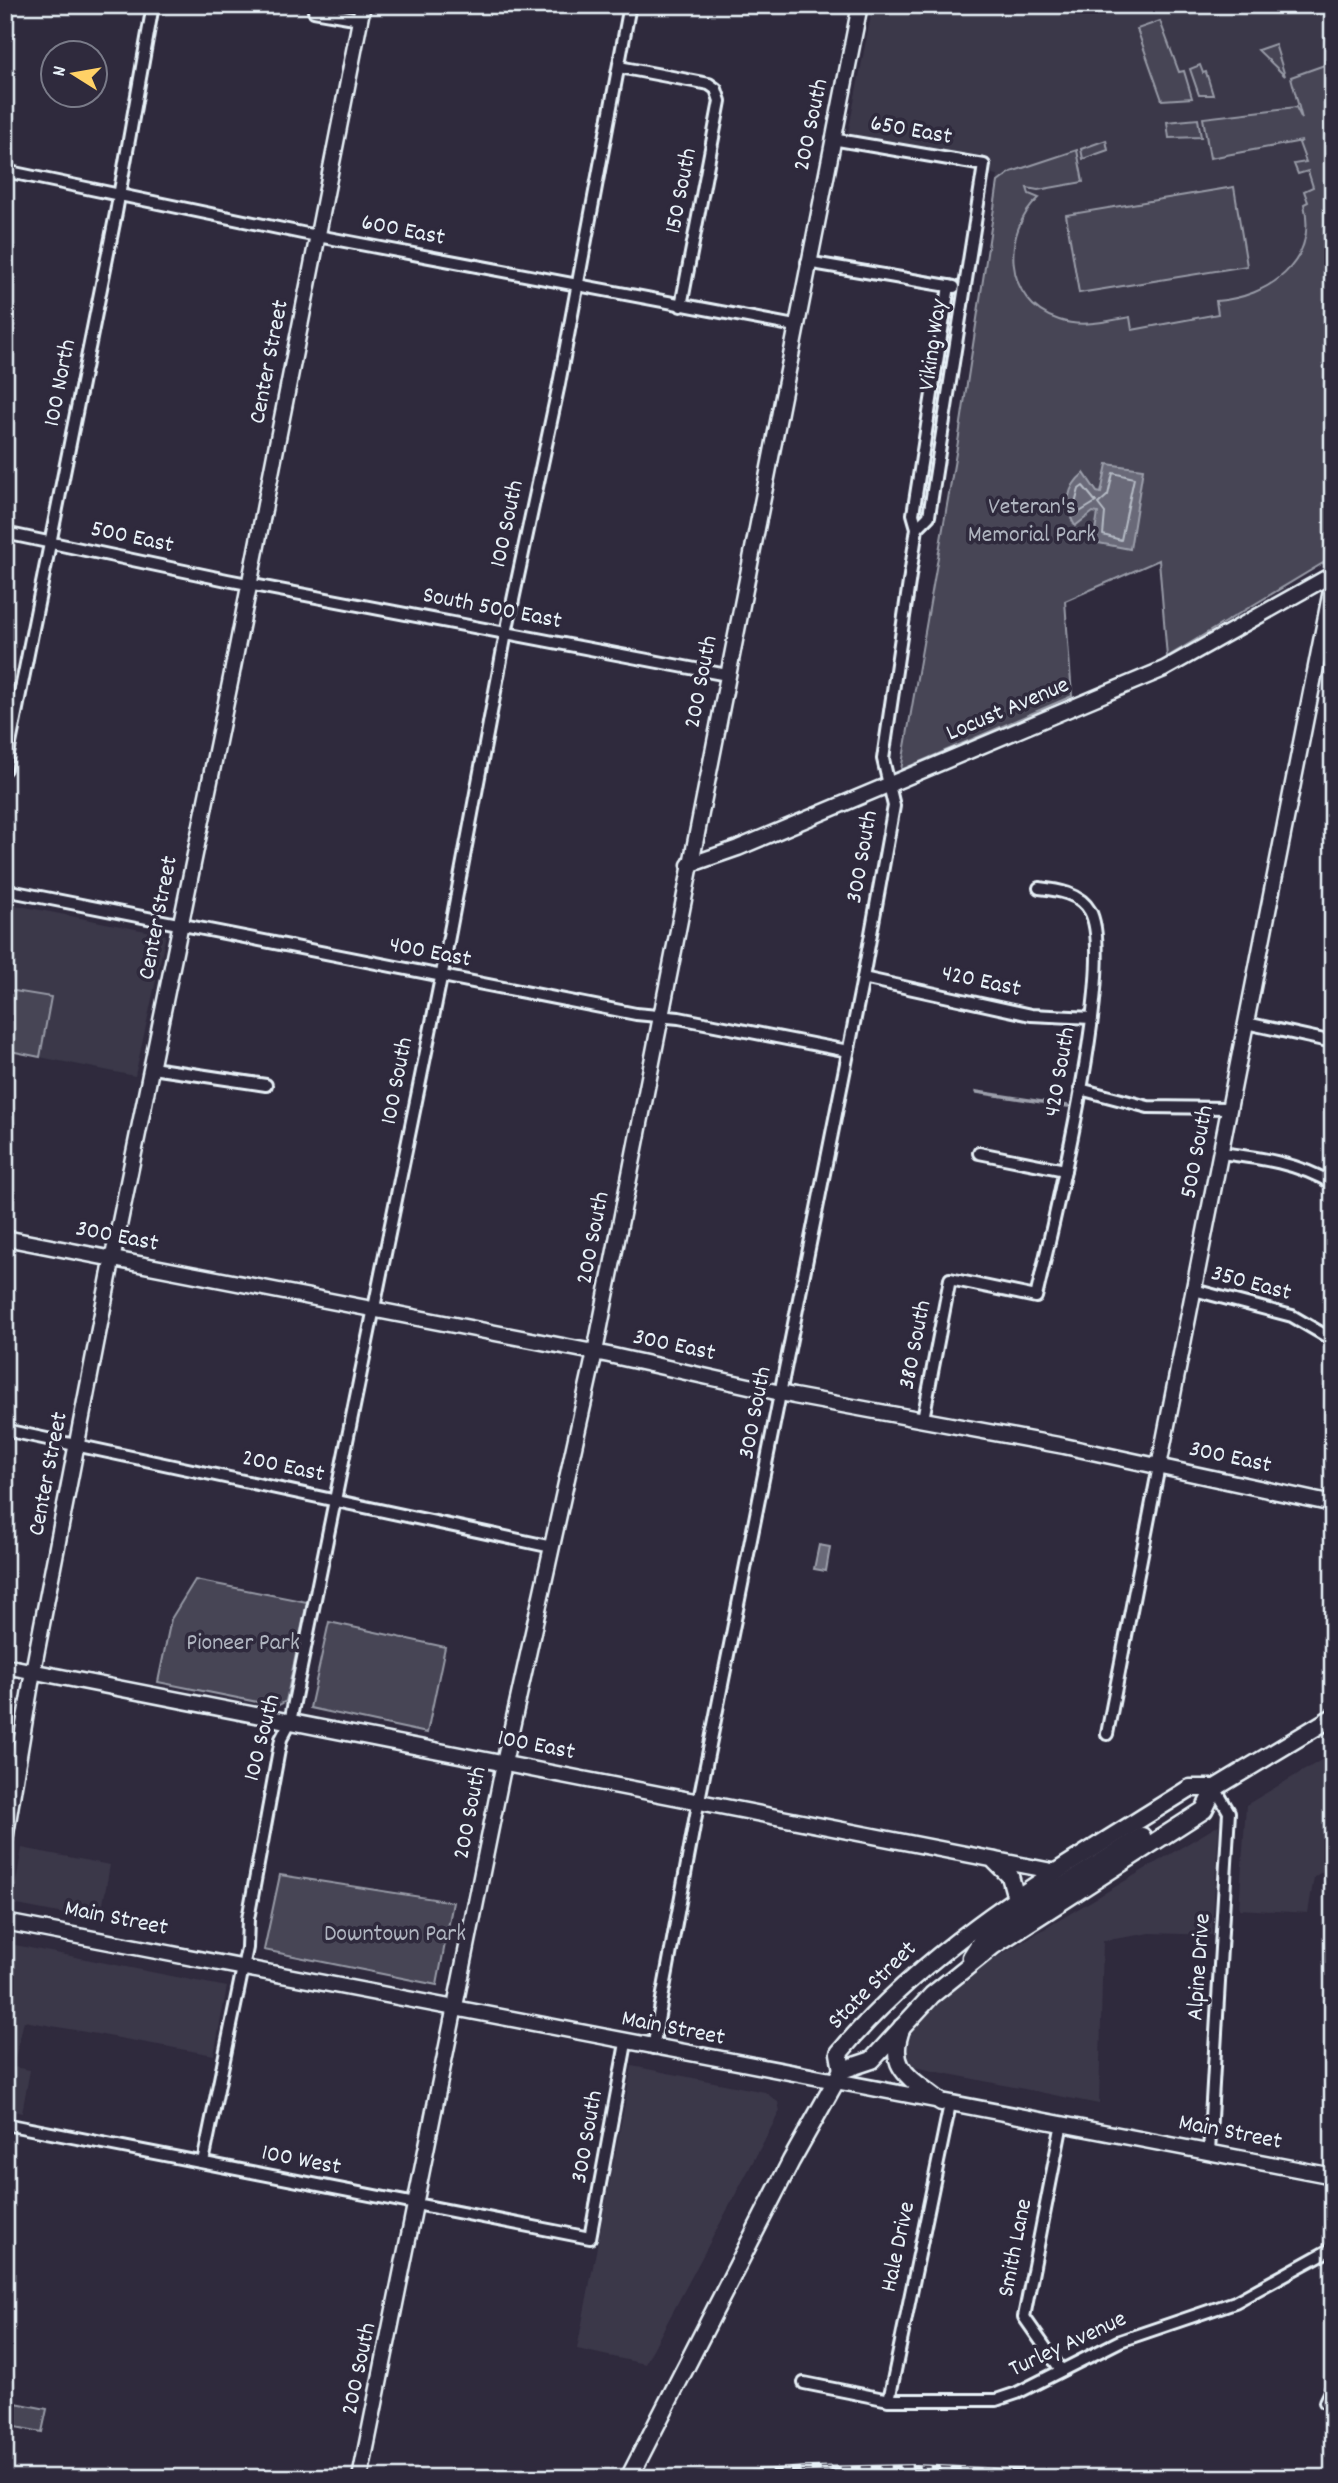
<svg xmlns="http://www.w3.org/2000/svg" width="1338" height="2483" font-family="Dekko,sans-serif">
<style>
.built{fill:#3b3749}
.green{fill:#464455;stroke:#979aa6;stroke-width:2}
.water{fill:#696978;stroke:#9c9fab;stroke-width:2}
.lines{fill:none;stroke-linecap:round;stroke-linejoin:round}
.shore{stroke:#b5bbc5;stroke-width:2}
.stream{stroke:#9c9fab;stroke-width:3.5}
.street-casing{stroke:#e8f1f8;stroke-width:16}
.secondary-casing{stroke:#e8f1f8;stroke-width:19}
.primary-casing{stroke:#e8f1f8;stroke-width:21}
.street{stroke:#2f2a3d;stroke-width:10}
.secondary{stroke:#2f2a3d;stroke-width:14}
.primary{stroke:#2f2a3d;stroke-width:16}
.rail-casing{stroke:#e8f1f8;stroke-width:6}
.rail{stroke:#2f2a3d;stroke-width:3.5;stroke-dasharray:10;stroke-linecap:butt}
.labels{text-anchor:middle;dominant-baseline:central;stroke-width:7;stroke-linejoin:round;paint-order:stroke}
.street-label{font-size:24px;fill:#e8f1f8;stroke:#2f2a3d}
.park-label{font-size:24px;fill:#afb4bf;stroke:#2f2a3d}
</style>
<rect width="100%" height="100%" fill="#2f2a3d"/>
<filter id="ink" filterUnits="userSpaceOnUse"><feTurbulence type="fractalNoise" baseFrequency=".0143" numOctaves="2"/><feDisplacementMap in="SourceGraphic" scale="14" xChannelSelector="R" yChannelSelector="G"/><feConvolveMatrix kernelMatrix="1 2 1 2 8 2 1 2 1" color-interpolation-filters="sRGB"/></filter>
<g filter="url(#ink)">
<!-- built -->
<g class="built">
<polygon points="873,5 1333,5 1333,62 1291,78 1308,139 1299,144 1320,199 1229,464 961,425 998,175 846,143"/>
<polygon points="5,903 166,935 135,1076 5,1050"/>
<polygon points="1333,1753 1333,1865 1314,1877 1308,1913 1239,1909 1246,1805"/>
<polygon points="1219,1825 1212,1935 1150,1933 1103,1941 1099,2104 914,2067 903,2049 908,2031 977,1969"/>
<polygon points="22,1848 110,1865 100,1921 12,1904"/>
<polygon points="5,1943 227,1987 214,2055 24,2021 13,2067 30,2070 22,2113 5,2109"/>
<polygon points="632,2066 765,2092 778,2102 780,2111 645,2364 577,2349"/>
</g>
<!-- green -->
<g class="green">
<polygon points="1160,21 1179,72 1184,71 1192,98 1162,100 1137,29"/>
<polygon points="1275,44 1285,76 1258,50"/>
<path d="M 1333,62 L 1333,557 L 1167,657 L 1159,560 L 1065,601 L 1072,696 L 901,770 L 959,436 L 998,182 L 1011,172 L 1077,150 L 1083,182 L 1038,190 L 1027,188 L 1029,194 L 1039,198 C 1002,230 1002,302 1059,320 C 1082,328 1106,321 1130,317 L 1132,330 L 1218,314 L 1216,301 C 1268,297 1318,263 1304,204 L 1308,202 L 1304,191 L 1313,187 L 1308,171 L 1298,174 L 1294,164 L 1306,162 L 1299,143 L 1302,141 L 1210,158 L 1203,118 L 1296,107 L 1302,119 L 1291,77 Z"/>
<polygon points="1200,65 1203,73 1206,72 1213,95 1199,95 1190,69"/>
<polygon points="1198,119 1201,137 1169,138 1167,122"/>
<polygon points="1106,140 1108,150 1083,159 1081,149"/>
<polygon points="1234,187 1247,266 1079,293 1066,215"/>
<polygon points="11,975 8,990 51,997 40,1057 5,1050 5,976"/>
<polygon points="195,1580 307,1602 286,1701 277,1706 158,1682 171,1619"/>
<polygon points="329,1622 445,1647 427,1733 310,1708"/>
<polygon points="280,1875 453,1902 437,1985 264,1950"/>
<polygon points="5,2401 47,2409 42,2432 5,2425"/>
</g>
<!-- water -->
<g class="water">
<path d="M 1107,464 L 1143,469 L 1130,549 L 1093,542 L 1098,513 L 1093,512 L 1075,526 C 1064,507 1066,487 1084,473 L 1097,492 L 1101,493 Z"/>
<polygon points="819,1545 830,1547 826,1571 814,1569"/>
</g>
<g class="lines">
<!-- shore -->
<g class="shore">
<polygon points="1113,473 1134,478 1121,540 1103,535 1105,513 1098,504 1108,495"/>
<polygon points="1083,486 1096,502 1078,513 1075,504 1079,489"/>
</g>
<!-- stream -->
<polyline class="stream" points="977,1092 1068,1106"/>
<!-- street casing -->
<g class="street-casing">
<g id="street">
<polyline points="314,11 360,19"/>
<polyline points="619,67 709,84 716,89 720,101 681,306"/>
<polyline points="832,139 984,165 929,516 917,528"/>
<polyline points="5,171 302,233 795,326"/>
<polyline points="807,262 954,287"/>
<polyline points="5,533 227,580 727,675"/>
<polyline points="5,769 116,213 153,5"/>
<polyline points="5,890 636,1014 679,1018 848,1051"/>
<polyline points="863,978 1031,1015 1092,1018"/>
<polyline points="1246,1023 1333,1042"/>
<polyline points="152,1068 266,1085"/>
<polyline points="1080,1089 1148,1107 1229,1108"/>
<polyline points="979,1153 1065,1170"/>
<path d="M 1221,1153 C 1260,1158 1299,1163 1333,1184"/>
<polyline points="1194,1290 1292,1316 1333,1340"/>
<path d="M 923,1419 L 950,1279 L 1036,1297 C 1052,1229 1118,962 1090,911 C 1080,893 1057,890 1039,888"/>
<polyline points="5,1430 552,1547"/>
<polyline points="1107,1734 1159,1466"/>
<polyline points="653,2048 696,1815 863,978 894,806 883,759 917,528 913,514 949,286"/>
<polyline points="5,2124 590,2238 626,2043"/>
<polyline points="1209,2152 1229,1812 1215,1788"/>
<polyline points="203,2162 247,1948 248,1919 281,1739 290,1722 444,963 506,633 559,384 630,5"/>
<polyline points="1061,2370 1024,2317 1062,2123"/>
<polyline points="804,2383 889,2400 996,2400 1017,2393 1120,2341 1235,2302 1333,2248"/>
<polyline points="889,2400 950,2104"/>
<polyline points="1325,2402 1333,2385"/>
</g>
</g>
<!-- secondary casing -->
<g class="secondary-casing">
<g id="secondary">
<polyline points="689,865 738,848 1164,669 1333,574"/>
<polyline points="5,1238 609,1355 794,1396 1064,1446 1333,1504"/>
<polyline points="1159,1466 1333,580"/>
<polyline points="5,1666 1057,1872"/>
<polyline points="5,1840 33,1671 115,1246 231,678 363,5"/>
<polyline points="5,1922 1333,2176"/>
<polyline points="360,2478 504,1763 595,1352 860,5"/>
</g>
</g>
<!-- primary casing -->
<g class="primary-casing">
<g id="primary">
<polyline points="995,1861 1010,1876 1016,1898"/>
<polyline points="971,1957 985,1935 1142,1836"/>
<path d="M 902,2027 C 885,2070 913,2079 941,2102"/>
<polyline points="842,2070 872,2060 932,1995 993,1946 1204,1810 1215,1788 1333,1717"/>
<path d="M 842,2070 L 839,2053 C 935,1938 1065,1867 1190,1788 L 1215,1788"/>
<polyline points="629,2478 791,2161 842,2070"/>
</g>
</g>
<!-- street -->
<use href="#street" class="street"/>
<!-- secondary -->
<use href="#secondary" class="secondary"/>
<!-- primary -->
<use href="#primary" class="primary"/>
<!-- rail casing -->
<g class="rail-casing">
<g id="rail">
<polyline points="445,2478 486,2473"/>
<polyline points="661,2478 807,2469 915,2467 1177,2478"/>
</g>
</g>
<!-- rail -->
<use href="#rail" class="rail"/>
</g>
</g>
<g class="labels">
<!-- street labels -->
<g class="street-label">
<text transform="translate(812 125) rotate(-78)">200 South</text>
<text transform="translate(911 131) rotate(10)">650 East</text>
<text transform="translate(682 191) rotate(-79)">150 South</text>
<text transform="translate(403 231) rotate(11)">600 East</text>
<text transform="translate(934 345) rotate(-82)">Viking Way</text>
<text transform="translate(270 362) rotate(-79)">Center Street</text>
<text transform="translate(61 383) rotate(-79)">100 North</text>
<text transform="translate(508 524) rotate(-78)">100 South</text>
<text transform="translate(132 538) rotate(12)">500 East</text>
<text transform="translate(492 609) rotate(11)">South 500 East</text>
<text transform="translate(702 682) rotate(-79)">200 South</text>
<text transform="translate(1008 710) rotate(-23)">Locust Avenue</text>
<text transform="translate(863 857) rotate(-80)">300 South</text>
<text transform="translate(159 918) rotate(-79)">Center Street</text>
<text transform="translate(430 953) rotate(11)">400 East</text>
<text transform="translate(981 982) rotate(12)">420 East</text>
<text transform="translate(1061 1072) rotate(-80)">420 South</text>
<text transform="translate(398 1081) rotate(-79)">100 South</text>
<text transform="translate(1198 1152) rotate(-79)">500 South</text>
<text transform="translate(117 1237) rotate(11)">300 East</text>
<text transform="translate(594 1238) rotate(-79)">200 South</text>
<text transform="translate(1251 1284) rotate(15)">350 East</text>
<text transform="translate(916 1345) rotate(-79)">380 South</text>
<text transform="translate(674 1346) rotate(12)">300 East</text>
<text transform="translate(756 1413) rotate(-79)">300 South</text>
<text transform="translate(1230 1458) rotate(12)">300 East</text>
<text transform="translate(283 1467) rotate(12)">200 East</text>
<text transform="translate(49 1474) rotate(-79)">Center Street</text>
<text transform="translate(263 1738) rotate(-76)">100 South</text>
<text transform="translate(536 1746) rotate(11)">100 East</text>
<text transform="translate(471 1813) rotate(-79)">200 South</text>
<text transform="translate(116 1919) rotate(11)">Main Street</text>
<text transform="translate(1200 1967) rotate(-86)">Alpine Drive</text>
<text transform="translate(873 1986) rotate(-45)">State Street</text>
<text transform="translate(673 2029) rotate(11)">Main Street</text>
<text transform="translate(1230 2133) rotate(11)">Main Street</text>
<text transform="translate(588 2137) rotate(-80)">300 South</text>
<text transform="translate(301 2161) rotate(11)">100 West</text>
<text transform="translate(899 2247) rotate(-78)">Hale Drive</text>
<text transform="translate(1016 2248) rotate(-79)">Smith Lane</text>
<text transform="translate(1068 2345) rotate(-25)">Turley Avenue</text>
<text transform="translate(360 2369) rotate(-78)">200 South</text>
</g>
<!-- park labels -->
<g class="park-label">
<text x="1032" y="508">Veteran's<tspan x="1032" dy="28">Memorial Park</tspan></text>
<text x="243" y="1644">Pioneer Park</text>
<text x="395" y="1935">Downtown Park</text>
</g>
</g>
<!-- margin -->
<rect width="1338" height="2483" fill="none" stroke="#2f2a3d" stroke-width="28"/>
<rect x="14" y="14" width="1310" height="2455" fill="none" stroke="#e8f1f8" stroke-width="2.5" filter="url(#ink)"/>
<!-- north arrow -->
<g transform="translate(74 74) rotate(281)"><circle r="33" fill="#2f2a3d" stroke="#797a88" stroke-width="2"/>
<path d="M0-5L12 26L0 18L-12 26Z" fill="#ffd166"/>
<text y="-10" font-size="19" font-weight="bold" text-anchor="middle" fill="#e8f1f8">N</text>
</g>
</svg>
